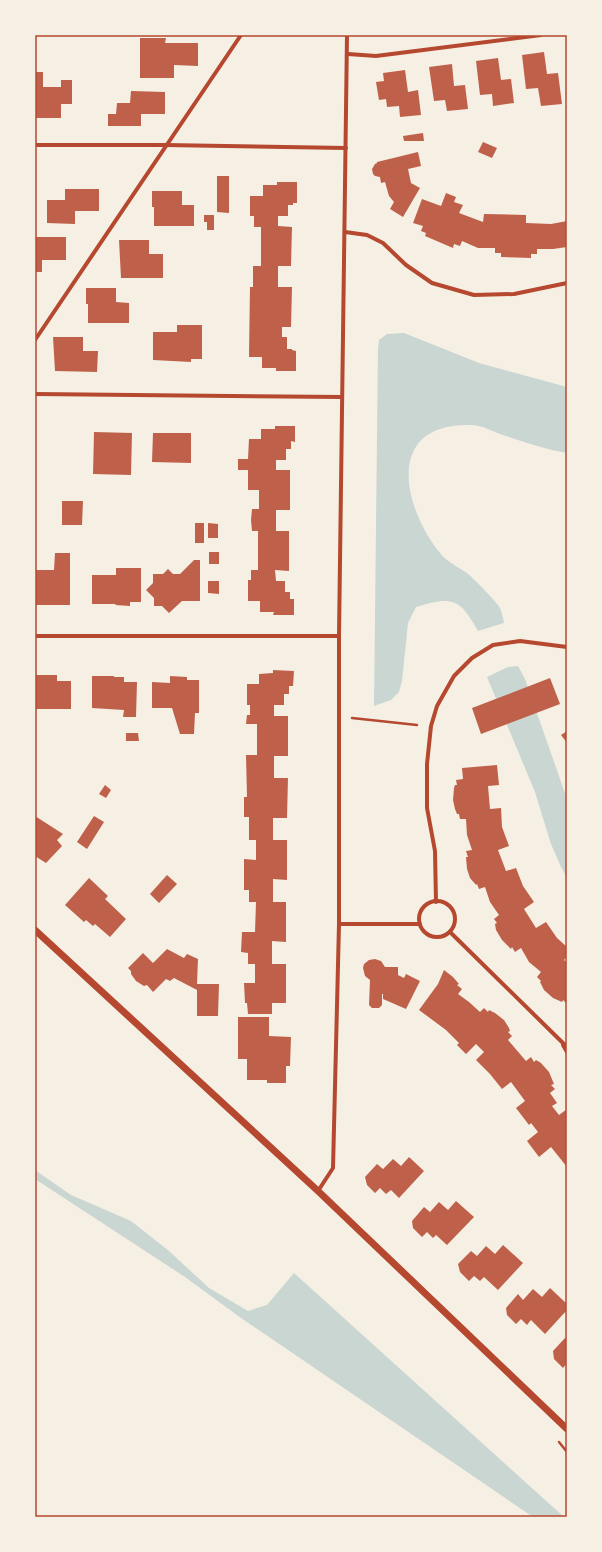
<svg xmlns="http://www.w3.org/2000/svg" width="602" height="1552" font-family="'Roboto Serif',serif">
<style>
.water{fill:#c9d6d2}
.building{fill:#bf614a}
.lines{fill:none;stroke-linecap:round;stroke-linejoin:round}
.path{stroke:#b5482f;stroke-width:2.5}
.minor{stroke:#b5482f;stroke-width:4}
.tertiary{stroke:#b5482f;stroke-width:7}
.neatline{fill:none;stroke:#b5482f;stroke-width:1.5}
</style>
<rect width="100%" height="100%" fill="#f6efe4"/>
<!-- water -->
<g class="water">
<path d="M 404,333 L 479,363 L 567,387 L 567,453 C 545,449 524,442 503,435 C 494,432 481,425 472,425 C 384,422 402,506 440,553 C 446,561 458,567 467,573 C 473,578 497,602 500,608 C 502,613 503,618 504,623 L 478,631 C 460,598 452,596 416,607 L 408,623 L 402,681 L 399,692 L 391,700 L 374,706 L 378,350 L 379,340 L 387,334 Z"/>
<polygon points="518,666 525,679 567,799 567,878 561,867 551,844 535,792 487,677 508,667"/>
<polygon points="35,1170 71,1195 131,1221 169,1251 209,1288 248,1311 267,1305 294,1273 564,1517 533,1517 241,1318 185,1277 35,1179"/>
</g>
<!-- building -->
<g class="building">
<polygon points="140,38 166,38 165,43 198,43 198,66 174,65 174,78 140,78"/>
<polygon points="544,52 547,74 558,73 562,104 541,106 538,88 526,89 522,55"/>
<polygon points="498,58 501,80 511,79 514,103 493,106 492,94 480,95 476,61"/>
<polygon points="452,64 454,86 465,85 468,109 447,111 445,100 434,101 429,67"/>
<polygon points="405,70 408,92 418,90 421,115 400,117 399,106 387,107 386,99 379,100 376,82 384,81 383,73"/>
<polygon points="35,72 43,72 43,87 61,87 61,80 72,80 72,104 61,104 61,118 35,118"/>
<polygon points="131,91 165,92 165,114 141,114 141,126 108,126 108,114 116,114 117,103 130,103"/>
<polygon points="423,133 424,141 404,141 403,136"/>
<polygon points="483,142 497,148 492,158 478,152"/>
<polygon points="418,152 421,166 408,169 411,183 420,188 403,217 390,209 394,202 389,196 385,182 381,183 380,177 375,176 373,174 372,169 375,164 377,163 377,162"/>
<polygon points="217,176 229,176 229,213 217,212"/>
<polygon points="277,182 297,182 297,203 293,203 293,205 288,205 288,216 278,216 278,226 292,227 291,266 278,266 278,287 292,287 291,327 282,327 282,337 287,337 287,349 292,349 292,350 296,351 296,371 276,371 276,368 262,368 262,357 249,357 250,287 253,287 253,266 261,266 261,227 254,227 254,216 250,216 250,196 263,196 263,185 277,185"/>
<polygon points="65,189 99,189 99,211 75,211 75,224 47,223 47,200 65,200"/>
<polygon points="152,191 182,191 182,205 194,205 194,226 154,226 154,207 152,207"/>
<polygon points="446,193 456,197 454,202 463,205 459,213 483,222 484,214 526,215 526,223 551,224 567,221 567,247 553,249 537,249 537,254 531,254 531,258 501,257 501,253 495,253 495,248 478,248 462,241 460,246 454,244 453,248 425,236 426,233 421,231 423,226 413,223 422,199 441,206"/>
<polygon points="204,215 214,215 214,230 207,230 207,222 204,222"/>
<polygon points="35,237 66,237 66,260 42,260 42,272 35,272"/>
<polygon points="119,240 149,240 149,254 163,254 163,278 121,278"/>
<polygon points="86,288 116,288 116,302 129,303 129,323 88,323 88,304 86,304"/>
<polygon points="177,325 202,325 202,359 191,359 191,362 153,360 153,332 177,332"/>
<polygon points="53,337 83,337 83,351 98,351 97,372 55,371"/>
<polygon points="275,426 295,426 295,442 291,441 291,449 286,449 286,460 276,460 276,470 290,470 290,510 276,510 276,531 289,531 289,571 275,570 276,581 285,581 285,592 290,592 290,599 294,599 294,615 273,615 274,612 260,612 260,601 248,601 248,580 251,580 251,570 258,570 258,531 252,531 251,520 252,509 259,509 259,490 248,490 248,470 238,470 238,459 248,459 249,439 261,439 261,429 275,429"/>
<polygon points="94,432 132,433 131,475 93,474"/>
<polygon points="153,433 191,433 191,463 152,462"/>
<polygon points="62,501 83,501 82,525 62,525"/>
<rect x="195" y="523" width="9" height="20"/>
<polygon points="208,523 218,524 218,538 208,538"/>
<rect x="209" y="552" width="10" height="12"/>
<polygon points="55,553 70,553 70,605 35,605 35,570 54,570"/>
<polygon points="194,560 200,560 200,601 182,601 169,613 162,606 154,606 154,598 146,590 153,583 153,574 163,574 168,569 173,574 180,574"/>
<polygon points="116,568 141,568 141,602 130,602 130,606 115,605 116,604 92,604 92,575 116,575"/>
<polygon points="208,581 219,581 219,594 208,593"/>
<polygon points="273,670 294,671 293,686 289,686 289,694 284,694 284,705 274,705 274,716 288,716 288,756 274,756 274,778 288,778 287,818 273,818 273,840 287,840 287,880 273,879 273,902 286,902 286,942 272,941 272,964 286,964 286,1003 272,1003 272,1014 248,1014 247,1003 245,1003 244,983 255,983 255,964 248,964 248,953 241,952 242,932 255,932 256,902 249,902 249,890 244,890 244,859 256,860 256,840 249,840 249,817 244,817 244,797 247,797 246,755 257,755 257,724 246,724 247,715 250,715 250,705 247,705 247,684 259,684 259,674 273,673"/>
<polygon points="35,675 57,675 57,681 71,681 71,709 35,709"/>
<polygon points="92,676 114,676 114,677 124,677 124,682 137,682 136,717 123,717 124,710 92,708"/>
<polygon points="170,676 187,677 187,680 199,680 199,713 195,713 194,734 180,734 172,708 152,708 152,682 170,683"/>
<polygon points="550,678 560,704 481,734 472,708"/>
<polygon points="567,731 567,743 561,735"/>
<polygon points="126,733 138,733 139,741 126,741"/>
<polygon points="497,765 499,785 488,786 490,809 501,808 502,827 509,846 498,850 506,871 516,868 523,886 534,902 524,909 536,928 546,922 557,938 567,947 567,956 564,960 567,963 567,1004 563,1000 562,1002 553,998 544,990 540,982 541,981 537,977 541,972 529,962 521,948 515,952 512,947 511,949 502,940 496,930 495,924 497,923 494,919 499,915 490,902 485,887 479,889 477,884 476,885 470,878 467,869 466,857 468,857 466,851 472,850 467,835 466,819 460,819 459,814 457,814 455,809 453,800 454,788 455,785 457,785 456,780 463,779 462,768"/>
<polygon points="105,785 111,790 106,798 99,794"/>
<polygon points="35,816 63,834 57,840 62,846 46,863 35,856"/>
<polygon points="94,816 104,822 87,849 77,842"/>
<polygon points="167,875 177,884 159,903 150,894"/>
<polygon points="89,878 108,896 105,899 126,919 110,937 95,924 93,926 86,920 84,922 65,905"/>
<polygon points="167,949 184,958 187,954 198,959 197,984 219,984 218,1016 197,1016 197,990 174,978 170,981 166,979 153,992 147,985 144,986 136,981 131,974 131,971 128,968 143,953 153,963"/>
<polygon points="375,959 381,961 385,967 398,967 398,975 404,978 406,974 420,981 406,1009 383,999 383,994 382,994 382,1005 379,1008 372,1008 369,1005 370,980 365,976 363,968 364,964 369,960"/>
<polygon points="444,970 453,977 459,984 457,985 462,989 458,994 469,1002 480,1012 484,1008 488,1012 489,1010 495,1013 504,1020 509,1028 510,1031 508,1032 512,1036 508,1040 526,1061 531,1057 534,1062 536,1060 541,1063 549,1072 554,1084 551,1085 555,1089 550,1093 557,1103 552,1106 559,1115 567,1109 567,1167 551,1147 539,1157 527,1141 538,1132 531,1123 529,1125 516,1108 525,1101 511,1082 502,1089 490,1074 476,1060 484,1052 476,1044 466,1054 457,1045 459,1043 446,1030 419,1010 438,984"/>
<polygon points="238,1017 269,1017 269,1036 291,1037 290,1066 286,1066 286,1083 267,1083 267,1080 247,1080 247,1059 238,1059"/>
<polygon points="409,1157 424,1171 399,1198 391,1190 386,1194 380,1188 375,1193 367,1185 365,1177 377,1164 383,1169 393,1159 401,1166"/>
<polygon points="456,1201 474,1217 447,1245 436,1235 433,1238 427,1232 422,1237 413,1228 412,1221 424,1207 430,1212 439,1202 448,1210"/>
<polygon points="503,1245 523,1263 498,1290 484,1277 480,1281 474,1276 469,1281 460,1272 458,1264 471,1251 477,1256 486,1246 495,1254"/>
<polygon points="550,1288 567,1304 567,1310 545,1334 531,1320 527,1325 521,1319 516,1324 507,1315 506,1308 518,1294 523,1300 533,1289 542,1297"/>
<polygon points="565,1338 567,1340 567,1363 563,1368 554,1359 553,1351"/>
</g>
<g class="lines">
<!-- path -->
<g class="path">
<polyline points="352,718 417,725"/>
<polyline points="559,1442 567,1452"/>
</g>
<!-- minor -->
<g class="minor">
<polyline points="348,54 376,56 541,35"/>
<polyline points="35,145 165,145 346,148"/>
<polyline points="345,232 367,235 383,243 406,265 432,283 474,295 514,294 567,283"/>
<polyline points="35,340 241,35"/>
<polyline points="35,394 342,397"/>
<polyline points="35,636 339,636"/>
<circle cx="437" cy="919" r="18"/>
<polyline points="436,902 435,851 427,808 427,764 431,726 437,706 454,676 472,658 493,645 520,641 567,647"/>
<polyline points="339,924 420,924"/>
<polyline points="450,932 567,1047"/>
<polyline points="563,1045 567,1052"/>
<polyline points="318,1191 333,1168 339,924 339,636 347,35"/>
</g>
<!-- tertiary -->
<polyline class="tertiary" points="35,930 318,1191 567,1429"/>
</g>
<!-- border -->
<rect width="602" height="1552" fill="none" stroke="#f6efe4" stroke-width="72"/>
<rect x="36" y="36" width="530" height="1480" class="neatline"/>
</svg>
